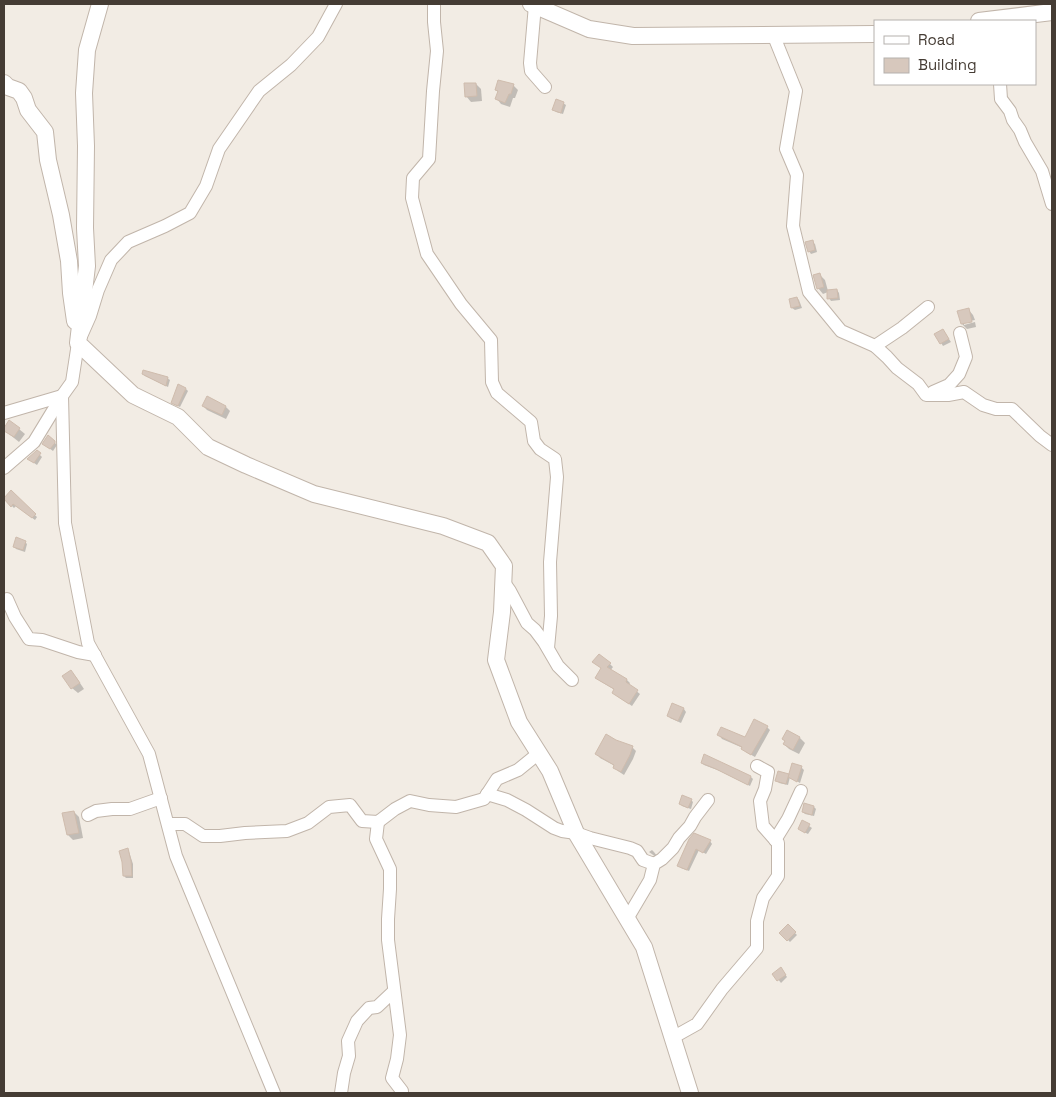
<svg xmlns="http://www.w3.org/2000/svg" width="1056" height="1097" font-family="'Space Grotesk',sans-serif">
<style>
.shadow{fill:#0003}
.building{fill:#d7c8bd;stroke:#cfbcad}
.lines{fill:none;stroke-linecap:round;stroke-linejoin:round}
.minor-casing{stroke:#c1b5aa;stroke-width:14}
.tertiary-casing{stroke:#c1b5aa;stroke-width:18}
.minor{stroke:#fff;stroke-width:12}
.tertiary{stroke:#fff;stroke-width:16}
</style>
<rect width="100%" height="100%" fill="#f2ece4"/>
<!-- shadow -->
<g class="shadow">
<polygon points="476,84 481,89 482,101 471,102 466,96"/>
<polygon points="513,85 518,90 515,98 513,98 510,107 501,104 497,99 499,93 496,90"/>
<polygon points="563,103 566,105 563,114 556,112 554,110"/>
<polygon points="812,242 815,244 817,252 811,254 809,251"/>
<polygon points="820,275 825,280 828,291 837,290 839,293 840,300 831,301 829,298 828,292 823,294 818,288"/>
<polygon points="797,298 799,300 802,308 795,310 792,308"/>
<polygon points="968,309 973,315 975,320 964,322 964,325 975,322 976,327 967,329 962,324"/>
<polygon points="945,333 951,342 943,346 936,335"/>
<polygon points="143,374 167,378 170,380 168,387 145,376"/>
<polygon points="186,389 188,391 180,407 175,405"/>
<polygon points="207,398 226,407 230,411 226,419 207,410 203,406"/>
<polygon points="9,422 19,429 25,434 19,442 4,430"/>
<polygon points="54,442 57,445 53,451 46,446"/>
<polygon points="37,452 42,457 37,465 31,461"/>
<polygon points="11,492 37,517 35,520 16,506 14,508 5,499"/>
<polygon points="25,542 27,544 25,552 16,549 14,546"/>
<polygon points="610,664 613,667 610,671 627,680 630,683 629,685 640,694 632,706 617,696 615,690 600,681 597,677"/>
<polygon points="71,672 76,677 84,689 78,693 72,688 64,676"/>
<polygon points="673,705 684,709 686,712 681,723 670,718"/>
<polygon points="767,727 770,730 755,757 746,752 743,748 722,739 719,735 746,739"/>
<polygon points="788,732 800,738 805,743 799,754 789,749 784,744"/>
<polygon points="632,747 636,751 633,759 624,775 618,771 614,767 615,766 600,758 597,754"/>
<polygon points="705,756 751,777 753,779 750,786 720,771 704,765 702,763"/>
<polygon points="801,767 804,770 800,783 790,777 788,785 779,783 777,780 790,776"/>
<polygon points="691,800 693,802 691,809 682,806 680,803"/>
<polygon points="814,807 816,809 814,816 805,814 803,812"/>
<polygon points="74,812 79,817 83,838 73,840 68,835"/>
<polygon points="803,822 812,828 808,834 802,831"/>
<polygon points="690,840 710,841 712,844 706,854 699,850 689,871 681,868"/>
<polygon points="127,850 129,852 133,864 133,878 126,878 124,876 124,861"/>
<polygon points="652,850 654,852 657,856 656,857 649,852"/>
<polygon points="788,926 797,935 790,942 781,933"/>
<polygon points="783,971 787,977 781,983 774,974"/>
</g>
<!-- building -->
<g class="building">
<polygon points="498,80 514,84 511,94 509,94 505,103 495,99 498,91 495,90"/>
<polygon points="464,83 476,83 477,96 465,97"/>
<polygon points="556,99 564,102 561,113 552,110"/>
<polygon points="813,240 815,250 808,252 805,242"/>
<polygon points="820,273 824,287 817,289 813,275"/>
<polygon points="837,289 838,298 827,299 827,290"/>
<polygon points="797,297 800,306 791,308 789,299"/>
<polygon points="969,308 972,322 961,324 957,311"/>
<polygon points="943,329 949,339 940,344 934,334"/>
<polygon points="143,370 168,377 166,386 142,374"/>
<polygon points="178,384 186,388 178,406 171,403"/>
<polygon points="207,396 226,406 222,415 202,406"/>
<polygon points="9,420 20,428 14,437 4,431 4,428"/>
<polygon points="48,435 55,441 55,443 50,449 42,444"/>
<polygon points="37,450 41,453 34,463 27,459"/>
<polygon points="11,490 36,514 32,518 13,504 11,507 4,499 4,498"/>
<polygon points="16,537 26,541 23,550 13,547"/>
<polygon points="599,654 611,663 607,667 627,679 626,682 638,690 629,704 612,693 614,689 595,678 601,668 592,662"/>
<polygon points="71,670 80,683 71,689 62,676"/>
<polygon points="672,703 684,708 678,721 667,716"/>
<polygon points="754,719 768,726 751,755 741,749 742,747 717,735 721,727 745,737"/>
<polygon points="787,730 800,737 793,750 783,744 785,741 782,739"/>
<polygon points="606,734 616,740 633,746 630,755 621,772 613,768 614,765 595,754"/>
<polygon points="704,754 751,776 748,785 716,769 701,763"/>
<polygon points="792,763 802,766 797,782 788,777"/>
<polygon points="778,771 789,774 786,784 775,781"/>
<polygon points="682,795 692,799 688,808 679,804"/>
<polygon points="804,803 814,806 812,815 802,812"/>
<polygon points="74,811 79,833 67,835 62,813"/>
<polygon points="802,820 810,824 805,833 798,829"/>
<polygon points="694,833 711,840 703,853 696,849 687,870 677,866 689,839"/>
<polygon points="128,848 131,861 132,876 123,876 122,862 119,851"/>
<polygon points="788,924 796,932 787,941 779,933"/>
<polygon points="781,967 786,975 777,981 772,974"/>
</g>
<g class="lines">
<!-- minor casing -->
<g class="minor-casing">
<g id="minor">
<polyline points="434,4 434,22 437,51 433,91 429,159 413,178 412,198 427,254 461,304 491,340 492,382 497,393 531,422 534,441 540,449 555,459 557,477 550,562 551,616 548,648"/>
<polyline points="535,5 530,63 531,71 545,87"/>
<polyline points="773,34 796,91 786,149 797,175 793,226 809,292 841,331 875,346 902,328 928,307"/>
<polyline points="1000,84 1001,99 1010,111 1013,120 1020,130 1025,142 1042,171 1052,204"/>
<polyline points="875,346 887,357 897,368 918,384 926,395 948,395 964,392 983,405 996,409 1012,409 1040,436 1052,445"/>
<polyline points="933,392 949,385 959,374 966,357 960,333"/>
<polyline points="4,413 62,396"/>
<polyline points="4,468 34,442 62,396"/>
<polyline points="503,581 510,591 527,623 535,630 544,642 558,666 572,680"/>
<polyline points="7,599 15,617 29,639 42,640 78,652 95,655"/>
<polyline points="487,794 507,800 526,810 554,828 562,831 576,833 590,838 630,848 637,851 643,860 654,864"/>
<polyline points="88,815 96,811 112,809 130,809 161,798"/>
<polyline points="378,822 376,839 390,869 390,889 388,919 388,940 400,1035 397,1059 392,1078 402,1091 402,1093"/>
<polyline points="168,824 185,824 203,836 220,836 245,833 287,831 308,823 329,807 350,805 362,821 378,822 395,809 410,801 429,805 456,807 484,799 497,779 518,770 539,753"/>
<polyline points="775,840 788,819 801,791"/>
<polyline points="627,919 650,880 654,864 662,859 673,848 679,838 690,826 695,817 708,800"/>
<polyline points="672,1038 697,1024 722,989 757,948 757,921 763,898 778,876 778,843 763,826 760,801 765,789 768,772 757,766"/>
<polyline points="274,1093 176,856 149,754 88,643 65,523 62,396 72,382 78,343 90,316 98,290 111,260 128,242 165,226 190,213 206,186 219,149 259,91 291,65 318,37 336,4"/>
<polyline points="341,1093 344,1073 349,1056 348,1041 357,1021 369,1008 377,1007 394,991"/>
</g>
</g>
<!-- tertiary casing -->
<g class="tertiary-casing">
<g id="tertiary">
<polyline points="100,4 87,50 84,93 86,146 85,228 87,266 78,343 133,395 178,417 208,447 246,465 314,494 443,526 488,543 504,566 502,612 496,660 519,722 550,771 576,833 644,947 690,1093"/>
<polyline points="531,4 589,29 633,36 875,34"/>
<polyline points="979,21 1052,12"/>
<polyline points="4,83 8,87 19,91 24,98 28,110 45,132 48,160 61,215 69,261 71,293 75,321"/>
</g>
</g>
<!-- minor -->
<use href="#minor" class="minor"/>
<!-- tertiary -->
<use href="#tertiary" class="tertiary"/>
</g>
<!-- border -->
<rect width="1056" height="1097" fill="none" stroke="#453c34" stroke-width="10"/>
<!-- legend -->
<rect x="874" y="20" width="162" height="65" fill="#ffffff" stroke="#b5b1ae"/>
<rect x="884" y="36" width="25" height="8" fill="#ffffff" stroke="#b5b1ae"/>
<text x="918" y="45" font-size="15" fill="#453c34">Road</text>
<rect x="884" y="58" width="25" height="15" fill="#d7c8bd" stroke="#b5b1ae"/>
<text x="918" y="70" font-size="15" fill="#453c34">Building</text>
</svg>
